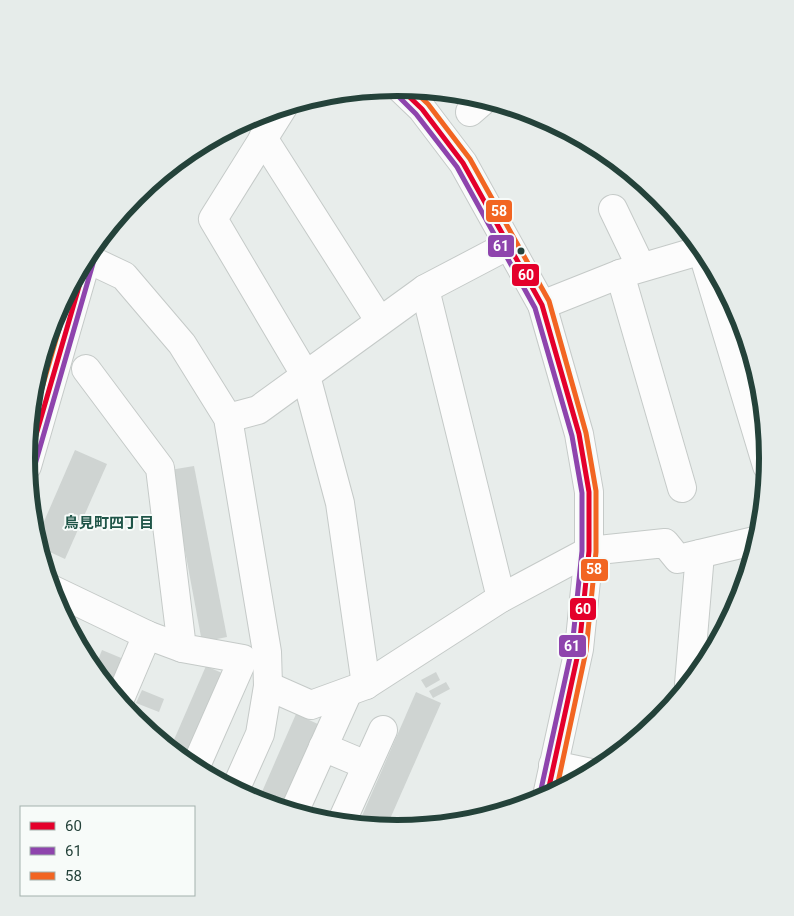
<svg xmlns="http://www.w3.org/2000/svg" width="794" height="916" font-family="Roboto,'Noto Sans JP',sans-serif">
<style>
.building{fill:#cfd4d2}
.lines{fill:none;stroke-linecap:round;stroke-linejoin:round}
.minor-casing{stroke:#c5cac8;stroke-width:30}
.minor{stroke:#fcfcfc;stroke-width:28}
.bus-1-casing{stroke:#f7fbf9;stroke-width:9}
.bus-2-casing{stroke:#f7fbf9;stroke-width:9}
.bus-3-casing{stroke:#f7fbf9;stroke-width:9}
.bus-1{stroke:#e4002b;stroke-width:5}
.bus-2{stroke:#8e44ad;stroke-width:5}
.bus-3{stroke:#f26522;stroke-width:5}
.bus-dot{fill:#24423a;stroke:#f7fbf9;stroke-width:2}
.labels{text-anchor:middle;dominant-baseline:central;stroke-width:4;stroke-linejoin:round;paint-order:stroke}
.neighbourhood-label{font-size:15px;font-weight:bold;fill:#1f5548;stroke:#f7fbf9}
.rim{fill:none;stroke:#24423a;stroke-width:6}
.line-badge{stroke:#f7fbf9;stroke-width:2}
.badge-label{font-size:14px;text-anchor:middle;font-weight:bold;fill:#fff}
</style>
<rect width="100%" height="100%" fill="#e8edeb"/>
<!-- building -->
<g class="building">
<polygon points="75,450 107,464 65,559 39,547 36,540"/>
<polygon points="194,466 227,637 202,642 170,470"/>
<polygon points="102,650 126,660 112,693 94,670"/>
<polygon points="206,666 231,677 192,767 170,749"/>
<polygon points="436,672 440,680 426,688 421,680"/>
<polygon points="446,682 450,689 433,698 429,691"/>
<polygon points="142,690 164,699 159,712 136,703"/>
<polygon points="416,692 441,703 386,828 358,825"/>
<polygon points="296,714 320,725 284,809 258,801"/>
</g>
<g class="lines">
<!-- minor casing -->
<g class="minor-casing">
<g id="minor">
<polyline points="399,87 422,109 463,163 542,305 579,434 589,492 589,551 579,649 547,796"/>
<polyline points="283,107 213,219 306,376 340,503 366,685"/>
<polyline points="470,112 485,99"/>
<polyline points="263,138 379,320"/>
<polyline points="613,209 641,267"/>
<polyline points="701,247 767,466"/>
<polyline points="86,258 124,276 182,344 228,418 267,652 268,686 260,734 235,790"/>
<polyline points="620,274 682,488"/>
<polyline points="425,289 501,598"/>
<polyline points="542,305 620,274 702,250"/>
<polyline points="86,369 160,468 182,648 243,659 195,768"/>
<polyline points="228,418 258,410 425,289 507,246"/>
<polyline points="27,466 89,251"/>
<polyline points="51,589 147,635 182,648"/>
<polyline points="689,684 700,554"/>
<polyline points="268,686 311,705 366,685 501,598 589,551 665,543 678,559 758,540"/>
<polyline points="119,701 147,635"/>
<polyline points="323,747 366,765"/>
<polyline points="553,765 591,773"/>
<polyline points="294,812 347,694"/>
<polyline points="341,823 383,730"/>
</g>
</g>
<!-- minor -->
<use href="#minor" class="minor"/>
<!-- bus-1 casing -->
<g class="bus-1-casing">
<g id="bus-1">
<polyline points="399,87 422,109 463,163 542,305 579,434 589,492 589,551 579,649 547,796"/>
<polyline points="27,466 89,252"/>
</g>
</g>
<!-- bus-2 casing -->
<g class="bus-2-casing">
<g id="bus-2">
<polyline points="394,92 416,114 457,167 535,308 572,436 582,493 582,551 572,648 540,794"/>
<polyline points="34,468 96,253"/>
</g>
</g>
<!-- bus-3 casing -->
<g class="bus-3-casing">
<g id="bus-3">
<polyline points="412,89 428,104 470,159 549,301 586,433 596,491 596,552 586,651 556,792"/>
<polyline points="29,433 72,284"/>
</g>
</g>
<!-- bus-1 -->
<use href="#bus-1" class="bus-1"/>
<!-- bus-2 -->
<use href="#bus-2" class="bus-2"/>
<!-- bus-3 -->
<use href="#bus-3" class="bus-3"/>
</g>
<!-- markers -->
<circle class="bus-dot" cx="521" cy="251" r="4.5"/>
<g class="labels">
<!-- neighbourhood labels -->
<g class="neighbourhood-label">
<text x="109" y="523">鳥見町四丁目</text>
</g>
</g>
<!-- crop -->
<path d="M0 0H794V916H0ZM35 458a362 362 0 1 1 724 0a362 362 0 1 1-724 0Z" fill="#e6ecea" fill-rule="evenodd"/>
<path class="rim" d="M35 458a362 362 0 1 1 724 0a362 362 0 1 1-724 0Z"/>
<g class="line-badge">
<rect x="485" y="199" width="28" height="24" rx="5" fill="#f26522"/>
<rect x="487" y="234" width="28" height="24" rx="5" fill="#8e44ad"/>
<rect x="511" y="263" width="29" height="24" rx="5" fill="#e4002b"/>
<rect x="580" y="558" width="29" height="24" rx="5" fill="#f26522"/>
<rect x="569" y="597" width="28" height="24" rx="5" fill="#e4002b"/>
<rect x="558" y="634" width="29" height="24" rx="5" fill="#8e44ad"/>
</g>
<g class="badge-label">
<text x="499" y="216">58</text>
<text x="501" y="251">61</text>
<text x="526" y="280">60</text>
<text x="594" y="574">58</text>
<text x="583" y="614">60</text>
<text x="572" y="651">61</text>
</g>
<!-- legend -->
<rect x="20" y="806" width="175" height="90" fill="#f7fbf9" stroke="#a3b1ad"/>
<rect x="30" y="822" width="25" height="8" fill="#e4002b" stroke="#a3b1ad"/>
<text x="65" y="831" font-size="15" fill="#24423a">60</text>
<rect x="30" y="847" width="25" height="8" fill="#8e44ad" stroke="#a3b1ad"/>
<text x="65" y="856" font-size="15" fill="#24423a">61</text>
<rect x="30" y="872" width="25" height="8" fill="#f26522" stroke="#a3b1ad"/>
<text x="65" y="881" font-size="15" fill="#24423a">58</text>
</svg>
